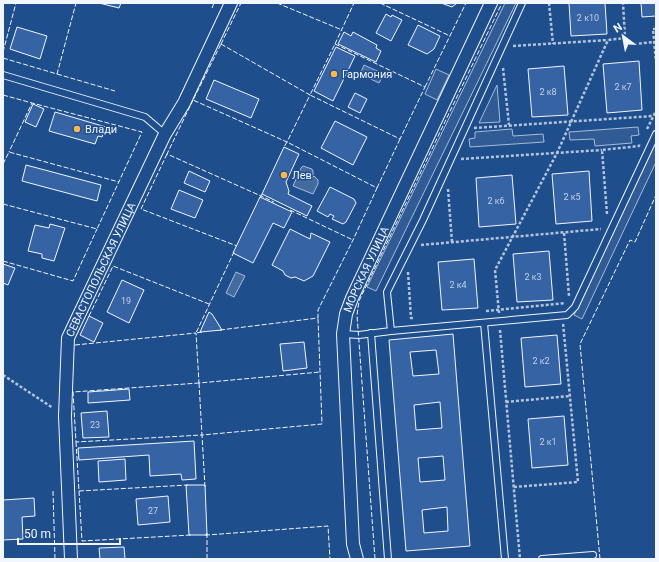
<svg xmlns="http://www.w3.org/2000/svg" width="659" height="562" font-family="Roboto,sans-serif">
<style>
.built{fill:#305b95;stroke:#a8bbd7}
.water{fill:#446ba0;stroke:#a8bbd7}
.building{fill:#3563a3;stroke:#f2f6ff;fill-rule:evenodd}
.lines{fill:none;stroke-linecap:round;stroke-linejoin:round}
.service-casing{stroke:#f2f6ff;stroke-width:8}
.minor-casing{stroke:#f2f6ff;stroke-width:14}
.path{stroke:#b3c4dc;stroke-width:2.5;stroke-dasharray:3 2;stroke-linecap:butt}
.service{stroke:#1f4e8c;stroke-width:6}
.minor{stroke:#1f4e8c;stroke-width:12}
.fence{stroke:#f2f6ff;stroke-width:1;stroke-dasharray:5 2;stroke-linecap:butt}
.poi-dot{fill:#ffb74d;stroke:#1f4e8c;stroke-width:1.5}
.labels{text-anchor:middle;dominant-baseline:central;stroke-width:3;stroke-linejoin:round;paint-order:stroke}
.number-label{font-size:9px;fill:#c3d1e8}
.poi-label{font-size:11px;fill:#f2f6ff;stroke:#1f4e8c;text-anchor:start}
.street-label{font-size:11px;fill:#f2f6ff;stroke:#1f4e8c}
</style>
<rect width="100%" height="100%" fill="#1f4e8c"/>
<!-- built -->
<g class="built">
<polygon points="505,3 516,3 376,291 367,287"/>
<polygon points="436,69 449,75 437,100 425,94"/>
<polygon points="497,85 500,122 479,123"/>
<polygon points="638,127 639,135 631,136 632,143 595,146 594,139 570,140 569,132"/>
<polygon points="512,129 513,136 543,134 544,142 470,147 469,139 475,138 475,132"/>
<polygon points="656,142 656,162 582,319 574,315"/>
</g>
<!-- water -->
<g class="water">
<polygon points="364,65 384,74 379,83 360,74"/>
<polygon points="303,166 312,169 313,171 313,175 311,175 309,173 305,174 304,177 307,180 311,179 314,176 318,180 318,184 313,194 293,186 301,168"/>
<polygon points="236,272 245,276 234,297 226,293"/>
</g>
<!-- building -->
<g class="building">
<polygon points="99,3 121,3 119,8"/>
<polygon points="441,3 457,3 452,7"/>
<polygon points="569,3 605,3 607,34 571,36"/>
<polygon points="641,3 656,3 656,16 642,17"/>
<polygon points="386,14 391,17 392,15 402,20 391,41 376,33"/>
<polygon points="418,25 440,36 434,49 427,54 408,45"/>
<polygon points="17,27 47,36 40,59 10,49"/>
<polygon points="344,32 351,36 353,32 377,45 376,48 381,51 376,62 338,44"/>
<polygon points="336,47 355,56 333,101 314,91"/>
<polygon points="639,61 642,110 607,113 603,64"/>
<polygon points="564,66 568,115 532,117 528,69"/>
<polygon points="214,80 259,99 251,118 206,99"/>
<polygon points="355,93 367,99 360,113 348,107"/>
<polygon points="33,104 44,109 36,127 25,122"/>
<polygon points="55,112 106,127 102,137 98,136 95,144 49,131"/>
<polygon points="335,121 367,137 353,165 321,148"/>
<polygon points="284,147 299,154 286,182 289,191 288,194 312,206 307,216 262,194"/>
<polygon points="26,165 101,185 97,201 22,181"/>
<polygon points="189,171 210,181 205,192 184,183"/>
<polygon points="589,171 592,221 556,224 552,174"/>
<polygon points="512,175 516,224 479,227 476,178"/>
<polygon points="330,187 354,199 356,203 346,222 343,224 332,219 334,216 330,214 328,217 317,211"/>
<polygon points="179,190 203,200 195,218 171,209"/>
<polygon points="260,197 292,212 284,228 273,223 253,263 233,253"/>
<polygon points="50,224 65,228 54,261 42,258 42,254 28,251 35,225 49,228"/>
<polygon points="290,229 310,239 311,233 330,242 313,276 304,281 295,277 291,278 285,275 283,271 272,265"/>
<polygon points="549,251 553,300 517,302 513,254"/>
<polygon points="474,259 478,308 442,310 438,262"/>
<polygon points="3,264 15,268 8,285 3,283"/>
<polygon points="122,280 144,290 129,323 107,312"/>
<polygon points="209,312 212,314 222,330 200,332"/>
<polygon points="89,316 103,323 94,342 80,335"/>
<path d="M 453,334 L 470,546 L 406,551 L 389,340 ZM 436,350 L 439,374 L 413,376 L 410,352 ZM 440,402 L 442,428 L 416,430 L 414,405 ZM 443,456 L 445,480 L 420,482 L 418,458 ZM 447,507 L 448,531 L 424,533 L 422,510 Z"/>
<polygon points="557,335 561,384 525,387 521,338"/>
<polygon points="304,342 307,368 283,371 280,344"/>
<polygon points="129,389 130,400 88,403 88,392"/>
<polygon points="107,411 109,437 83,438 81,413"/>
<polygon points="564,416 568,465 532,468 528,419"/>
<polygon points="194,441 196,479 182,480 181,474 150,476 149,455 79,460 78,448"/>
<polygon points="125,459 126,480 99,482 98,461"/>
<polygon points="186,485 205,485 207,535 189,535"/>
<polygon points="168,496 170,522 138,525 136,499"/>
<polygon points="34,498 35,516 22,517 23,539 3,540 3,500"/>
<polygon points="124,547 125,559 100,559 99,548"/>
</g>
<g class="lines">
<!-- service casing -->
<g class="service-casing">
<g id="service">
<polyline points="522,3 423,220 387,292 391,331 567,315 575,307 656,134"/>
<polyline points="3,75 145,117 165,134"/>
<polyline points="484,323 505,559"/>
<polyline points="371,333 388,559"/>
<polyline points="343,334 359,335 391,331"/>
<polyline points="542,559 593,555"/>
</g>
</g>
<!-- minor casing -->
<g class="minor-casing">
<g id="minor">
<path id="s1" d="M 71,559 L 65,416 L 68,338 L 165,134 L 184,103 L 231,3"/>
<path id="s2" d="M 357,559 L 353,544 L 343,334 L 346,314 L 352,298 L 491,3"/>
</g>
</g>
<!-- path -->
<g class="path">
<polyline points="549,3 553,44"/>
<polyline points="656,29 653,29 656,62"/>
<polyline points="625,38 626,45 654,42"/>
<polyline points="513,46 608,40"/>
<polyline points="503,68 509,125"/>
<polyline points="474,128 653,116"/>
<polyline points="647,129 656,111"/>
<polyline points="461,159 602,150"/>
<polyline points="448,189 452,242"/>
<polyline points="607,214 602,150 639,146 639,144"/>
<polyline points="564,233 569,296"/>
<polyline points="421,245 601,229"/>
<polyline points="408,272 411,318 414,318"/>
<polyline points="486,311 565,303"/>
<polyline points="499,313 495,270 557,153 608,40 625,38 623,3"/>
<polyline points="500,330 520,559"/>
<polyline points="3,375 53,408"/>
<polyline points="506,402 570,396"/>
<polyline points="514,487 578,482 563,323"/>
</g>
<!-- service -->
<use href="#service" class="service"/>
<!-- minor -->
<use href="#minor" class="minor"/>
<!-- fence -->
<g class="fence">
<polyline points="277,3 342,30"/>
<polyline points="380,3 450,36"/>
<polyline points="212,8 214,3"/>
<polygon points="221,44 310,95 287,142 193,100"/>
<polyline points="221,44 241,3"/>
<polygon points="335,44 425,87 400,139 310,95"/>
<polyline points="335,44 354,3"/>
<polyline points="3,52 16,3"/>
<polyline points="3,58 57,74 76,3"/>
<polyline points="57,74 115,91"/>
<polyline points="425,87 466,3"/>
<polyline points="3,95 32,103"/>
<polyline points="193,100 167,154 261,196 259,199"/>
<polyline points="167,154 141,209 237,246"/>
<polyline points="3,164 9,152 119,182"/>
<polyline points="377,188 400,139"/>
<polyline points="262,194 261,196 274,202"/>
<polyline points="3,204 97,229 142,132 32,103 9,152"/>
<polyline points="290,210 353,240"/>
<polyline points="3,261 73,281 97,229"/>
<polyline points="89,316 113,266 209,304"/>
<polyline points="220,330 318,318 318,310 353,240 377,188 287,142 284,147"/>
<polyline points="202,332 196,333 234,252"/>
<polyline points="75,345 196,333 199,383 320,372"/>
<polygon points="199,383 202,435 76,442 73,392"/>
<polyline points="76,442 79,491 188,485"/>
<polyline points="205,487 202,435 322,424 318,318"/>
<polyline points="53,491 55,559"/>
<polyline points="79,491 82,541 191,535"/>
<polyline points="207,533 207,535 328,526 330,559"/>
<polyline points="205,535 207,535 207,559"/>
<polyline points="375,559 357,315 359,301 502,3"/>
<polyline points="600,559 580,344 630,240 635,242 656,195"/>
</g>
</g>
<!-- markers -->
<g class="poi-dot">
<circle cx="334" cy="74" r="4"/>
<circle cx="77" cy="129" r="4"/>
<circle cx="284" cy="175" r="4"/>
</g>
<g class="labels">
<!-- number labels -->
<g class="number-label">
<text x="588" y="18">2 к10</text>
<text x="623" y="87">2 к7</text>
<text x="548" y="92">2 к8</text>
<text x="572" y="197">2 к5</text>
<text x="496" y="201">2 к6</text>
<text x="533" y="277">2 к3</text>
<text x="458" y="285">2 к4</text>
<text x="126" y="301">19</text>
<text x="541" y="361">2 к2</text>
<text x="95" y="425">23</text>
<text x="548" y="442">2 к1</text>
<text x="153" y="511">27</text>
</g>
<!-- poi labels -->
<g class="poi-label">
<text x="342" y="74">Гармония</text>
<text x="85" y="129">Влади</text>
<text x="292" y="175">Лев</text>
</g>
<!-- street labels -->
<g class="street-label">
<text stroke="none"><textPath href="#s1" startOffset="297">СЕВАСТОПОЛЬСКАЯ УЛИЦА</textPath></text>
<text stroke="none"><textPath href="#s2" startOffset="295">МОРСКАЯ УЛИЦА</textPath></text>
</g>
</g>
<!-- border -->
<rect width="659" height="562" fill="none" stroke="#f2f6ff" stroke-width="8"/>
<!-- north arrow -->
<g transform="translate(623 36) rotate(328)" stroke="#1f4e8c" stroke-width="3" paint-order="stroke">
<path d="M0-3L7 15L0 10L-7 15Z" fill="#f2f6ff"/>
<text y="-6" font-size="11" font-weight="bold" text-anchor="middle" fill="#f2f6ff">N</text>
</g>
<!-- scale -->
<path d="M18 538v6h102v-6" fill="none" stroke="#f2f6ff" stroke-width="2"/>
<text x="24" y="538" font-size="12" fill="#f2f6ff" stroke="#1f4e8c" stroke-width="3" paint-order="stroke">50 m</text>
</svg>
